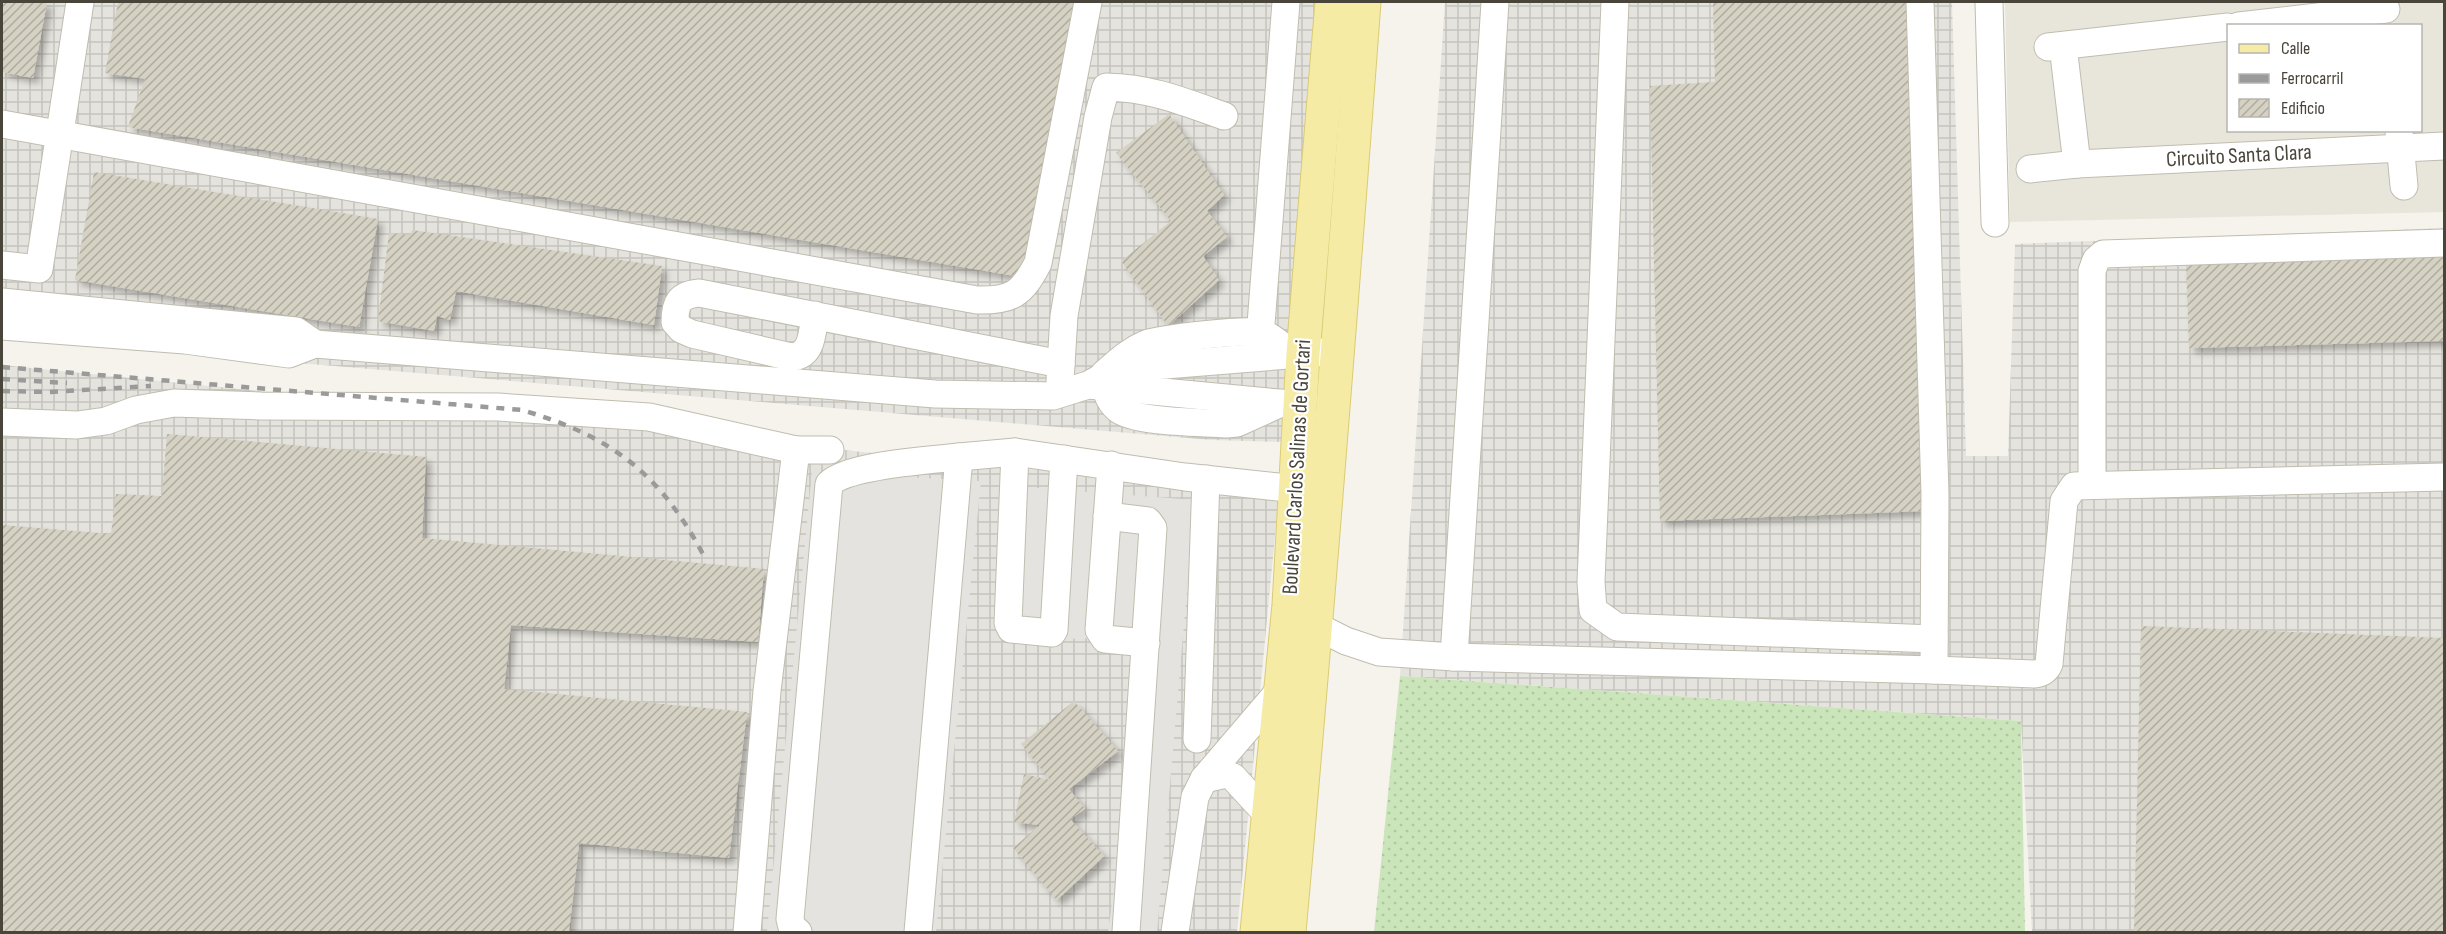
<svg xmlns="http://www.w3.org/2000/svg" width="2446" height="934" font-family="'Sofia Sans Condensed',sans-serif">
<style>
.residential{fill:#e8e6db;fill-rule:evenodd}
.industrial{fill:url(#industrial-grid)}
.grass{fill:url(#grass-dots)}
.parking{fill:#e4e3e0}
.building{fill:url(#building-hatch);filter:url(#shadow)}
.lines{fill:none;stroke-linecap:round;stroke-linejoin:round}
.minor-casing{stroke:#c0bdaf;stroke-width:29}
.major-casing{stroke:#dacb75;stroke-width:35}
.minor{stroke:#fff;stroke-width:27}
.major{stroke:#f5eba5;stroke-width:33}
.rail{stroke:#9a9a9a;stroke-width:4.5;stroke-dasharray:8 8;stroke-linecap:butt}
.labels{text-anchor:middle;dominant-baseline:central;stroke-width:4.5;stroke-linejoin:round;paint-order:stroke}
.street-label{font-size:22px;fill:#49453a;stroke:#fff}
</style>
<defs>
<pattern id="industrial-grid" width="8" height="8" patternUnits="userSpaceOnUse" patternTransform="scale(1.5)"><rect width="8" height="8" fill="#e5e3dd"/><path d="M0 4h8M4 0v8" fill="none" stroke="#c6c4be"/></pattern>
<pattern id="grass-dots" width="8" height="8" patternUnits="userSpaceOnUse" patternTransform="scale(1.5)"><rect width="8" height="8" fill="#cae5ba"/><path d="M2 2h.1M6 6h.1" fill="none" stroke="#afc6a1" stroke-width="1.8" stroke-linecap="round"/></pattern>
<pattern id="building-hatch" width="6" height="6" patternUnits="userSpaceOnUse" patternTransform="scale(1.5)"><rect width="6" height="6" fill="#d5d1c3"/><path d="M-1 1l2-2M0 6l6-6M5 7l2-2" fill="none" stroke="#afab9f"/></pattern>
<filter id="shadow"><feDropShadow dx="5.5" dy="5.5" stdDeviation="3" flood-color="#0004"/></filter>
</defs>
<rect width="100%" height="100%" fill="#f5f3ec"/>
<!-- residential -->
<path class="residential" d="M 2005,2 L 2444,2 L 2444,212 L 2010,222 ZM 2228,26 L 2420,26 L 2420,130 L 2228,130 Z"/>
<!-- industrial -->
<g class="industrial">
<polygon points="2,2 1317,2 1285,442 1212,440 2,338"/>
<polygon points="1445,2 1952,2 1966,456 2008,456 2015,244 2444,228 2444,932 2032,932 2021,721 1400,676"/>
<polygon points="2,365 1279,494 1237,932 2,932"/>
</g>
<!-- grass -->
<polygon class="grass" points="1400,676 2021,721 2025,932 1374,932"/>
<!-- parking -->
<g class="parking">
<polygon points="812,472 981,481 936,932 767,932"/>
<polygon points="1011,486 1195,500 1157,932 1108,932 1149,637 999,640"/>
</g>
<!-- building -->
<g class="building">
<polygon points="2,2 47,2 33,78 2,72"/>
<polygon points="118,2 1082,2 1028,278 128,127 145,79 105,73"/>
<polygon points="1713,2 1907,2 1926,511 1660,521 1650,86 1715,82"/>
<polygon points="1169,114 1224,195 1207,211 1227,237 1203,256 1219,280 1168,326 1121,261 1171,221 1116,153"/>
<polygon points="94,172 378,219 359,327 75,280"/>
<polygon points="412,230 662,266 654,325 456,291 450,320 437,316 434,331 378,321 389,233 411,235"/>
<polygon points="2444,257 2444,341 2189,348 2186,264"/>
<polygon points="167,434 426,457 422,538 764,569 758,642 511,625 504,689 747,712 729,858 579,843 569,932 2,932 2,525 111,534 116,494 162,496"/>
<polygon points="2141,626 2444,638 2444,932 2134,932"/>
<polygon points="1074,701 1118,751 1069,789 1085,809 1070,819 1104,856 1057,900 1013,848 1040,825 1014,822 1024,774 1050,780 1021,744"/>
</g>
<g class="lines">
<!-- minor casing -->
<g class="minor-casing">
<g id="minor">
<polyline points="1615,2 1591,582 1593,610 1617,627 1934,639"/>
<polyline points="1989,2 1995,223"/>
<polyline points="2239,26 2386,9"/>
<polyline points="2063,46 2077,164"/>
<polyline points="2048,47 2228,27"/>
<path d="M 2,124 L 977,300 C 1012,301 1022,294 1038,263 L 1088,2"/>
<polyline points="2399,132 2404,186"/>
<polyline points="2030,169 2077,164 2444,146"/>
<polyline points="2,265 39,269 80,2"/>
<polyline points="2,302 296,331 315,344"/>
<path d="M 815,315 C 812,332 813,356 791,357 L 692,334 L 681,329 L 675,322 C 675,303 679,295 699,293 L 1061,364"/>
<polyline points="2,326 185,340 289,354 315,344 935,394 1053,396 1088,385 1119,368 1134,365 1165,365 1338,351"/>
<polyline points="1259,350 1286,2"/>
<path d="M 1060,381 L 1064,316 L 1098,117 L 1106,87 C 1151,88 1182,101 1224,116"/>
<polyline points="1089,385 1278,403"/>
<path d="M 1281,403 L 1237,423 L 1226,424 C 1201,422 1136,423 1118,409 C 1107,400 1105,388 1104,374 C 1117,363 1129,351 1146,344 C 1159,339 1251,328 1262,333 C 1273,337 1283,347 1292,355"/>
<polyline points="2,422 77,425 106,421 136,410 174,403 261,406 498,407 649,417 796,450 830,450"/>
<polyline points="1015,452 1008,623 1011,629 1052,633 1054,630 1064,459"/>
<polyline points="959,457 1015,452 1185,477 1315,491"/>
<polyline points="1111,465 1099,630 1105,639 1146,643"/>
<polyline points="2092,484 2092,271 2096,260 2103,254 2444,243"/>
<polyline points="1107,516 1148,521 1153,528 1126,932"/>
<polyline points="1316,626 1346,641 1379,652 1454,657 1934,670 1935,494 1920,2"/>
<polyline points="1454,657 1495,2"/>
<path d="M 1934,670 L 2035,674 C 2042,673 2046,671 2049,664 L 2064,501 L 2074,486 L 2444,477"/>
<polyline points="1197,739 1206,479"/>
<polyline points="1204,779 1226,774 1233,777 1268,815"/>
<polyline points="747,932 767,691 796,450"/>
<path d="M 798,932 L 792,927 L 790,919 L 829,484 C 847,465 931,460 959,457 L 918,932"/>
<polyline points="1175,932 1195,797 1204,779 1280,690"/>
</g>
</g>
<!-- major casing -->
<g class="major-casing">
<g id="major">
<polyline points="1257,932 1289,605 1303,354 1332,2"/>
<path d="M 1289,932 C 1317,622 1341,312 1364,2"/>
</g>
</g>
<!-- minor -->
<use href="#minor" class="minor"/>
<!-- major -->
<use href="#major" class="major"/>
<!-- rail -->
<g class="rail">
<path d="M 2,367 L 522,410 C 613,437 661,474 705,558"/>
<polyline points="2,379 67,383"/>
<polyline points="2,391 50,392 151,386"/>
</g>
</g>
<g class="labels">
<!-- street labels -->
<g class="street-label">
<text transform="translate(2239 156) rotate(-3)">Circuito Santa Clara</text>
<text transform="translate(1297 467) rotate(-87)">Boulevard Carlos Salinas de Gortari</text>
</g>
</g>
<!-- border -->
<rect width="2446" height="934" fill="none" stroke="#49453a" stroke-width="6"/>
<!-- legend -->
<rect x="2227" y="24" width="195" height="108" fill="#ffffff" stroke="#b6b5b0" stroke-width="1.5"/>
<rect x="2239" y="44" width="30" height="9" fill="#f5eba5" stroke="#b6b5b0" stroke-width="1.5"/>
<text x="2281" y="54" font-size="18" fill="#49453a">Calle</text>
<rect x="2239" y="74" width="30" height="9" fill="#9a9a9a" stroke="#b6b5b0" stroke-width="1.5"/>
<text x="2281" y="84" font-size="18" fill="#49453a">Ferrocarril</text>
<rect x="2239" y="99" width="30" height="18" fill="url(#building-hatch)" stroke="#b6b5b0" stroke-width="1.5"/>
<text x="2281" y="114" font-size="18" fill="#49453a">Edificio</text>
</svg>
